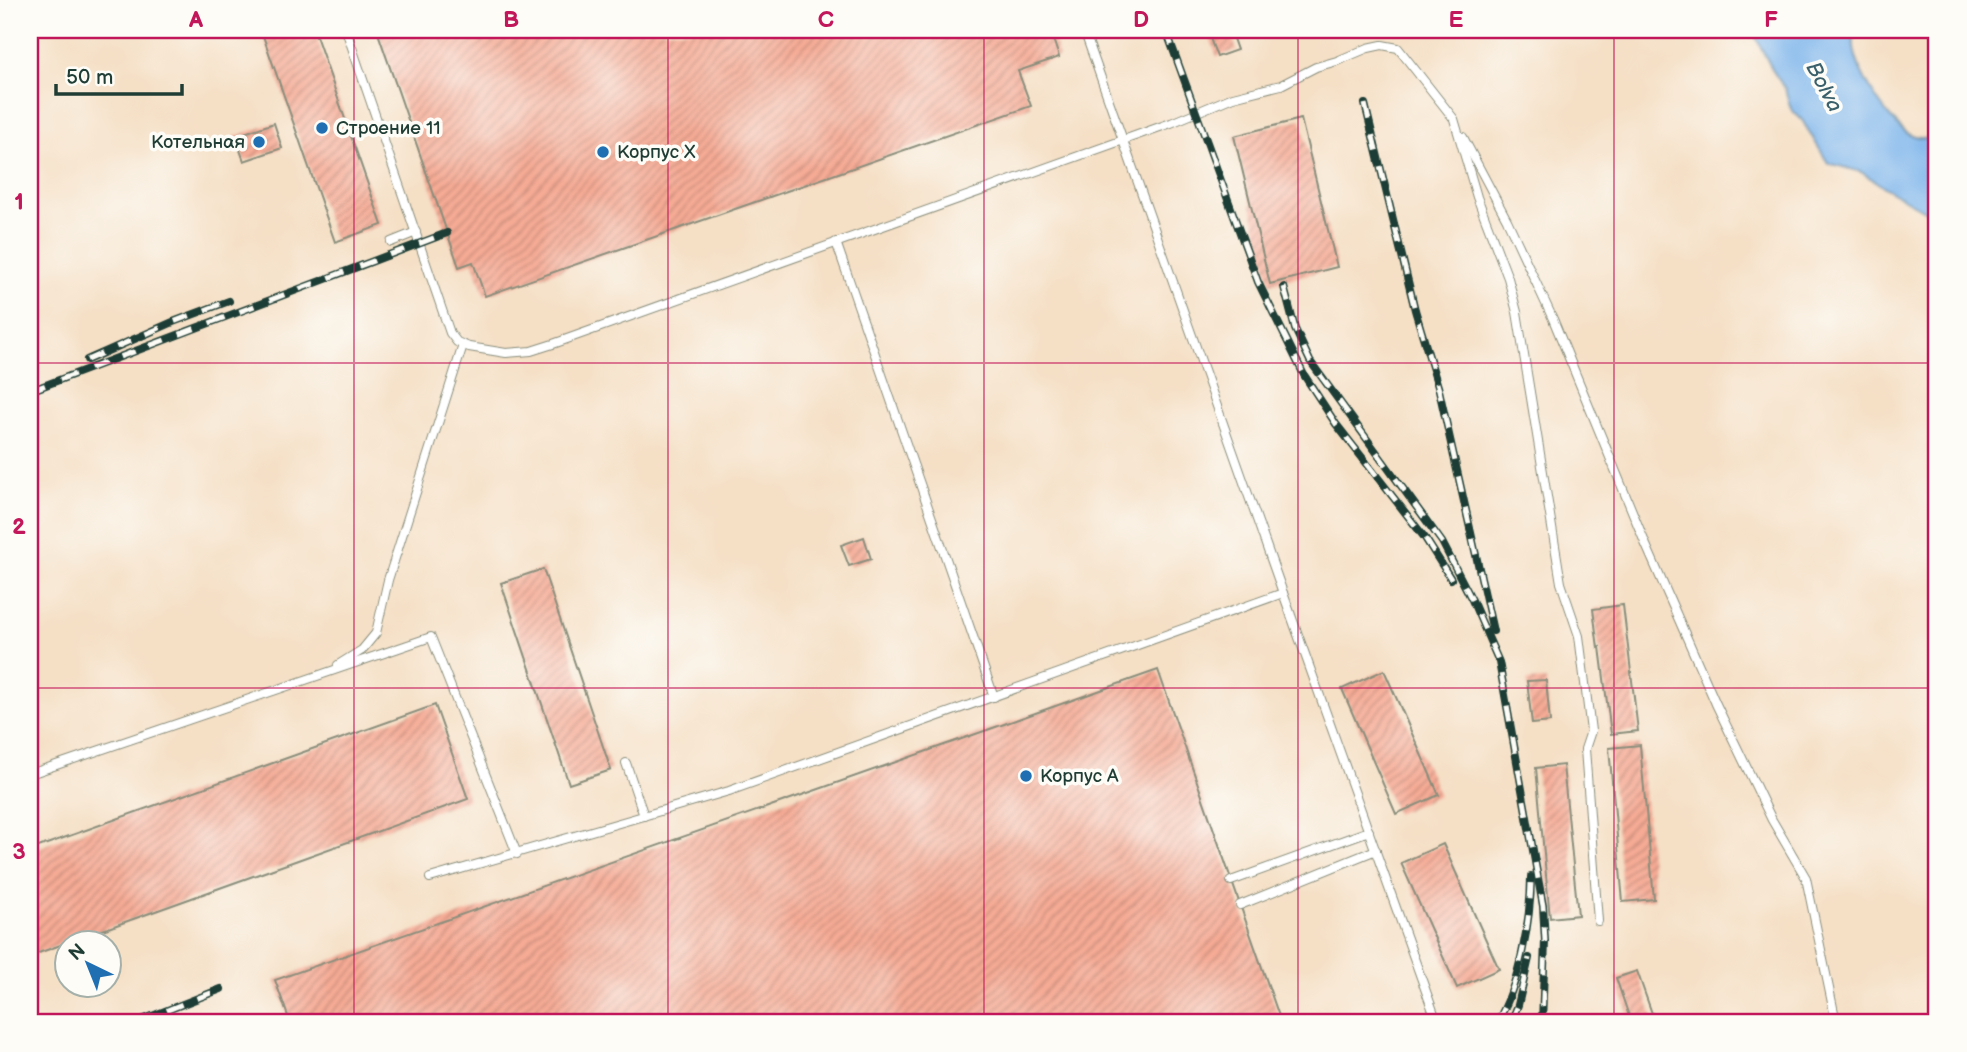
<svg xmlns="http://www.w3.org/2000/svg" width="1967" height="1052" font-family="'Balsamiq Sans',sans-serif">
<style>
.water{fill:#7ab3eb;stroke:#4c7890;stroke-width:2}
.building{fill:url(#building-hatch)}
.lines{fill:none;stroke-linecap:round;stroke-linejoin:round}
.service-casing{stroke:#8a8e7c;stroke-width:10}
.service{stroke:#fff;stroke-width:8}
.rail-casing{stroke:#1f3d34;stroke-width:8}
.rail{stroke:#fdfcf7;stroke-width:5;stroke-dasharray:16;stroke-linecap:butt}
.grid{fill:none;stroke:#c2185b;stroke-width:2;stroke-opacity:0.55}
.poi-dot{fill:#1f6fb2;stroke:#fdfcf7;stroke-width:2.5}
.labels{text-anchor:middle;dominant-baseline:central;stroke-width:7;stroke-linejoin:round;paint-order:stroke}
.poi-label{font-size:19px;fill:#1f3d34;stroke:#fdfcf7;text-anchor:start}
.water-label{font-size:21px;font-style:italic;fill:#3a606b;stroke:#fdfcf7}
.neatline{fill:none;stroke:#c2185b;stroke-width:2.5}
.grid-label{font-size:23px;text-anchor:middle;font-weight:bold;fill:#c2185b}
</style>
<defs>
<pattern id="building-hatch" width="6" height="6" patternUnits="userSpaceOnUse" patternTransform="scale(1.75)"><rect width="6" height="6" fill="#f6ab95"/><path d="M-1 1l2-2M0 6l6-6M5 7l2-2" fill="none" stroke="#c78c7a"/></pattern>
</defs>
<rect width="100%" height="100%" fill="#fdfcf7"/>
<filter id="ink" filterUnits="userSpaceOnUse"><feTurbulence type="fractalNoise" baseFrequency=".0143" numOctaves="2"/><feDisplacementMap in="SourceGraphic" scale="14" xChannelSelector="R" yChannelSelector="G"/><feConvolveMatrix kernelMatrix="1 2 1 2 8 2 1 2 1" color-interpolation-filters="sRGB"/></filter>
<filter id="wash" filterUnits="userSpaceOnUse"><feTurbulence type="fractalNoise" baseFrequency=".00686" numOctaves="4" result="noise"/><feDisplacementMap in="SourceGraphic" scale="28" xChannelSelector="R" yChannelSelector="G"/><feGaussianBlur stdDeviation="1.57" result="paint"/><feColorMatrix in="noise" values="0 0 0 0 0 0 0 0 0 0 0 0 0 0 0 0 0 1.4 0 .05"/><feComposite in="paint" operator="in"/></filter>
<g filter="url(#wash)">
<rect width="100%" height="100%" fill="#f5dfc5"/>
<!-- water -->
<path class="water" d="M 1752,30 L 1857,30 C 1841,53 1888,123 1910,135 C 1917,139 1929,139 1937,140 L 1937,217 L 1887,189 L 1861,172 L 1828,163 L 1802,120 L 1791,109 L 1785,89 L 1773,71 Z"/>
<g id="blocks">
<!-- building -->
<g class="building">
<polygon points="261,30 314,30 382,225 335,242"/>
<polygon points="377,30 1050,30 1059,57 1018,71 1031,106 485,296 473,262 459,267"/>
<polygon points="1207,30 1230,30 1237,50 1217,57"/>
<polygon points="1301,119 1337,267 1270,284 1234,136"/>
<polygon points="274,123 282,148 244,161 235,136"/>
<polygon points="864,537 871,559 849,566 841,545"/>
<polygon points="543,569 611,770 569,784 501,583"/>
<polygon points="1623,605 1638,731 1611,734 1600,647 1598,648 1593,609"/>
<polygon points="1158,670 1281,1022 290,1022 275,980"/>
<polygon points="1384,670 1439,795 1396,814 1342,689"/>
<polygon points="1546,680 1550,722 1532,724 1527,681"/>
<polygon points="435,705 468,799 30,956 30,850"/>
<polygon points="1640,745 1654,899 1623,902 1609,748"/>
<polygon points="1563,765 1578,915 1550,918 1536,768"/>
<polygon points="1443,844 1499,969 1457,988 1401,863"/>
<polygon points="1637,971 1655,1022 1631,1022 1616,978"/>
</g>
</g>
</g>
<g filter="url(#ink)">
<use href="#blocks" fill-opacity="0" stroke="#8a8e7c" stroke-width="2"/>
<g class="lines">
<!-- service casing -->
<g class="service-casing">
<g id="service">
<polyline points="346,30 450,333 457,342 469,347 506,353 531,351 553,344 1171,123 1233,97 1281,85 1316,67 1337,61 1368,48 1382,45 1398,48 1454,119 1477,197 1508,278 1517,312 1561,583 1579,636 1591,731 1585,749 1598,921"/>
<polyline points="1084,30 1283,593 1437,1022"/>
<polyline points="1463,137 1507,220 1553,319 1646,545 1716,704 1772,820 1806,878 1836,1022"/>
<polyline points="391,242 416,232"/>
<polyline points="836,242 994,697"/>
<polyline points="338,665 362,650 376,633 388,580 463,345"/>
<polyline points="626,763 644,816"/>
<polyline points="30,774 431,637 517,854"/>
<polyline points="430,878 729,791 1283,593"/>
<polyline points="1231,881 1369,831"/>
<polyline points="1240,905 1376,850"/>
</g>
</g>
<!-- service -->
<use href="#service" class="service"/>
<!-- rail casing -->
<g class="rail-casing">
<g id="rail">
<polyline points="1166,30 1258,282 1304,375 1336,424 1425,538 1451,579"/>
<polyline points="1365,104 1415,310 1439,390 1493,631"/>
<polyline points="1284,287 1295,329 1310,361 1442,542 1472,600 1499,662 1543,906 1545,941 1542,1022"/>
<polyline points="87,360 173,322 229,301"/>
<polyline points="30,391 447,233"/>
<polyline points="137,1022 221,989"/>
<path d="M 1497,1022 C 1519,987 1531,919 1531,877"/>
<polyline points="1511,1022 1518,1005 1529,958"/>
</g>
</g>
<!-- rail -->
<use href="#rail" class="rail"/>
</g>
</g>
<!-- grid -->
<path class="grid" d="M 354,30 L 354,1022M 668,30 L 668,1022M 984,30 L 984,1022M 1298,30 L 1298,1022M 1614,30 L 1614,1022M 30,363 L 1937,363M 30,688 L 1937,688"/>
<!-- markers -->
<g class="poi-dot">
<circle cx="322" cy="128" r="7"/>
<circle cx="259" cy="142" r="7"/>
<circle cx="603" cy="152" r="7"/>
<circle cx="1026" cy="776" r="7"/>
</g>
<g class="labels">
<!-- poi labels -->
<g class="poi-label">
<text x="336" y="128">Строение 11</text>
<text x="245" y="142" text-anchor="end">Котельная</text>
<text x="617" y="152">Корпус Х</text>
<text x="1040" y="776">Корпус А</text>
</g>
<!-- water labels -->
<g class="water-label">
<text transform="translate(1824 87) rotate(62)">Bolva</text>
</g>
</g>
<!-- margin -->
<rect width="1967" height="1052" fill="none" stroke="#fdfcf7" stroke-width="77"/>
<!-- north arrow -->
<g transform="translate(88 964) rotate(317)"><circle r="33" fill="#fdfcf7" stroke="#a4b0a9" stroke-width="2"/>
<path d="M0-5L12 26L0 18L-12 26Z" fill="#1f6fb2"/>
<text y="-10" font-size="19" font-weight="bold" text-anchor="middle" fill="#1f3d34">N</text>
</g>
<!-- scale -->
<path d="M56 84v10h126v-10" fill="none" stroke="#1f3d34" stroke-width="3.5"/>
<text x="66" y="84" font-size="21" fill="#1f3d34" stroke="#fdfcf7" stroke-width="5" paint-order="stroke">50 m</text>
<rect x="38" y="38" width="1890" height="976" class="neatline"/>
<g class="grid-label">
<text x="196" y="27">A</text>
<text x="511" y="27">B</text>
<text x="826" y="27">C</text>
<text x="1141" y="27">D</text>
<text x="1456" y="27">E</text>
<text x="1771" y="27">F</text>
<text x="19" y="209">1</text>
<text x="19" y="534">2</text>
<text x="19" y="859">3</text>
</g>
</svg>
